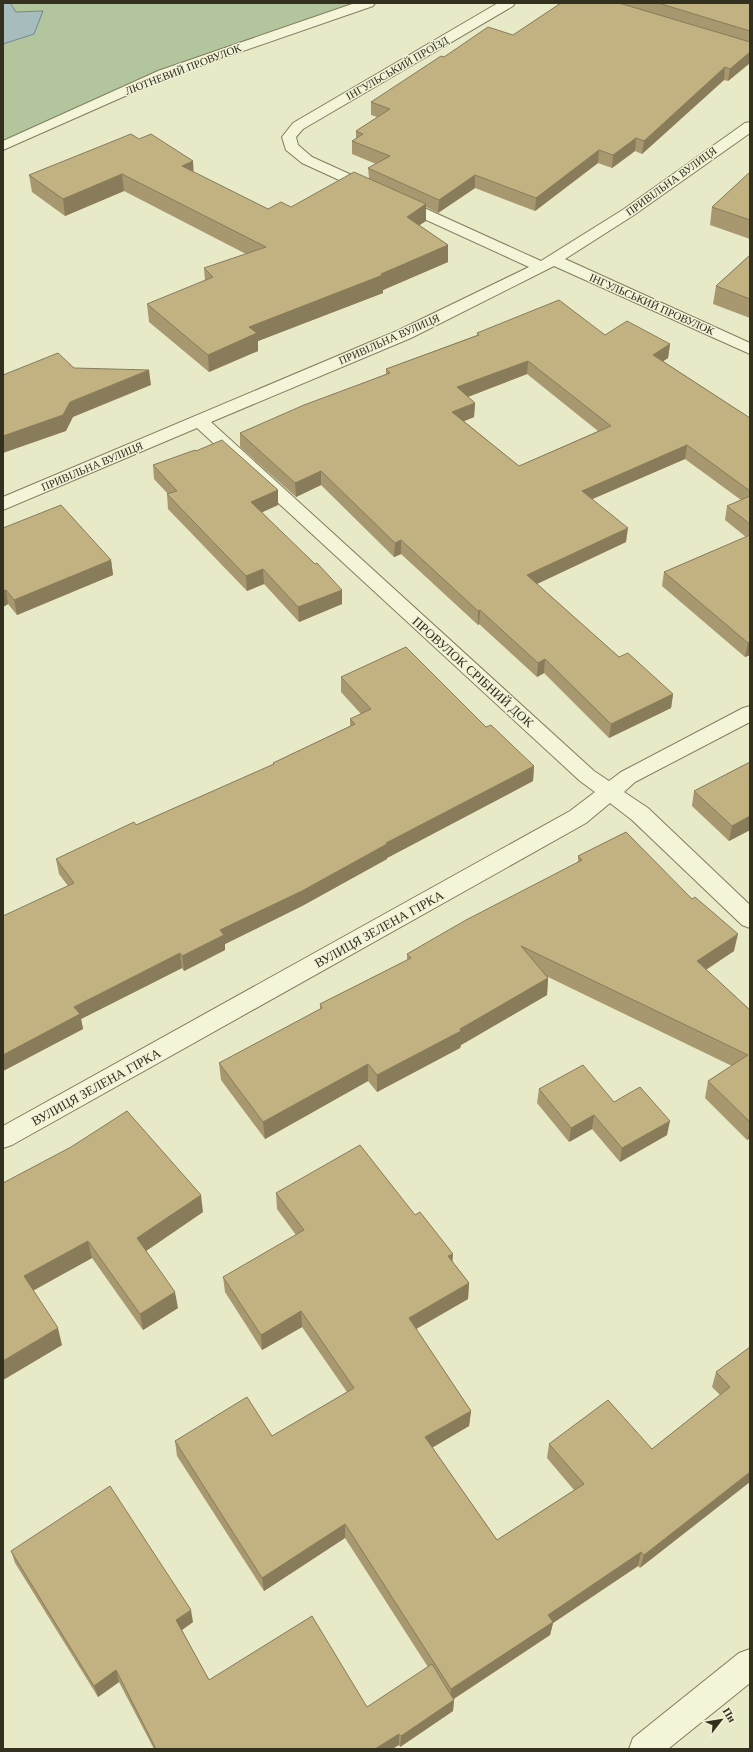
<svg xmlns="http://www.w3.org/2000/svg" width="753" height="1752" font-family="Georgia,serif">
<style>
.green{fill:#b3c59c}
.water{fill:#a7bdbd;stroke:#6f888a}
.lines{fill:none;stroke-linecap:round;stroke-linejoin:round}
.minor-casing{stroke:#827d5e;stroke-width:2}
.minor{fill:#f4f4d9;fill-rule:evenodd}
.wall{fill:#a7986f;fill-rule:evenodd}
.shaded-wall{fill:#887c5a}
.building{fill:#c2b181;stroke:#887c5a;fill-rule:evenodd}
.labels{text-anchor:middle;dominant-baseline:central;stroke-width:3;stroke-linejoin:round;paint-order:stroke}
.far-street-label{font-size:11px;fill:#343020;stroke:#f0f1d5}
.street-label{font-size:13px;fill:#343020;stroke:#f0f1d5}
</style>
<rect width="100%" height="100%" fill="#e8e9c7"/>
<!-- green -->
<polygon class="green" points="10,3 380,3 167,78 3,150 3,44 34,34 42,11 16,12"/>
<!-- water -->
<polygon class="water" points="3,3 10,3 16,12 43,11 34,34 3,44"/>
<g class="lines">
<!-- minor casing -->
<g class="minor-casing">
<g id="minor">
<polygon points="355,3 375,3 373,6 168,77 3,150 3,141 158,71"/>
<polygon points="498,3 515,3 513,6 303,129 296,137 298,145 312,157 541,261 624,209 745,123 750,122 750,133 634,215 565,259 750,343 750,354 554,266 411,338 211,422 594,771 609,781 621,772 743,708 750,706 750,722 635,782 624,792 648,808 750,905 750,928 742,925 632,820 610,803 586,823 12,1145 3,1148 3,1126 570,811 595,792 580,781 197,428 3,510 3,497 399,330 529,267 302,163 286,150 282,137 293,123"/>
<polygon points="750,1649 750,1683 668,1749 629,1749 633,1738 739,1653"/>
</g>
</g>
<!-- minor -->
<use href="#minor" class="minor"/>
</g>
<!-- wall -->
<g class="wall">
<polygon points="561,3 750,3 750,63 728,81 724,80 642,154 635,151 612,168 598,163 535,211 475,188 438,213 426,207 426,221 419,225 448,245 448,262 383,290 383,293 258,341 258,351 209,372 149,322 147,304 205,281 204,268 246,254 124,191 65,216 32,192 29,175 139,139 193,161 193,172 268,209 291,207 369,178 368,168 376,164 352,154 352,141 356,139 356,131 377,117 371,115 371,102 444,57 513,35"/>
<polygon points="750,172 750,239 710,225 712,207"/>
<polygon points="750,255 750,318 713,304 716,286"/>
<path d="M 477,333 L 605,335 L 670,344 L 668,358 L 663,361 L 750,418 L 750,655 L 745,657 L 662,586 L 664,572 L 746,537 L 725,520 L 727,506 L 741,500 L 685,459 L 592,499 L 626,542 L 537,584 L 619,657 L 673,694 L 671,708 L 609,738 L 544,673 L 537,677 L 479,624 L 478,625 L 401,554 L 394,557 L 321,485 L 296,497 L 240,447 L 240,433 L 386,374 L 386,369 L 477,335 ZM 527,374 L 598,431 L 519,466 L 464,421 L 474,417 L 475,403 L 468,397 Z"/>
<polygon points="196,451 278,490 278,505 262,512 342,604 299,622 264,584 247,591 168,509 167,494 168,494 154,479 153,465"/>
<polygon points="3,528 111,560 113,575 17,615 8,604 3,607"/>
<polygon points="341,677 486,727 534,766 533,781 387,858 387,859 302,906 225,944 225,950 184,971 182,968 81,1019 83,1029 3,1071 68,886 59,874 56,859 136,825 273,765 273,763 350,726 350,719 361,714 341,692"/>
<polygon points="750,762 750,830 729,841 692,806 694,791"/>
<polygon points="578,856 734,951 706,970 750,1010 750,1138 747,1140 705,1098 708,1081 732,1066 548,977 548,978 547,995 461,1045 460,1048 377,1092 368,1081 265,1139 221,1080 219,1063 320,1009 320,1004 407,960 407,954 578,862"/>
<polygon points="539,1089 614,1102 667,1135 620,1162 592,1129 569,1142 537,1103"/>
<polygon points="3,1183 203,1212 146,1251 178,1308 143,1330 92,1258 33,1290 62,1345 3,1380"/>
<polygon points="276,1193 452,1261 469,1283 468,1299 416,1329 471,1411 469,1426 432,1447 497,1540 574,1490 547,1458 549,1444 652,1449 720,1395 712,1387 716,1372 750,1347 640,1568 638,1566 553,1623 550,1635 454,1699 453,1711 400,1747 399,1745 392,1749 154,1749 119,1682 98,1697 15,1563 11,1551 193,1622 182,1630 209,1680 367,1707 428,1667 345,1538 264,1591 177,1456 175,1441 272,1436 347,1392 302,1327 262,1350 225,1292 223,1277 296,1235 277,1209"/>
</g>
<!-- shaded-wall -->
<g class="shaded-wall">
<polygon points="750,52 750,63 728,81 730,69"/>
<polygon points="725,67 724,80 642,154 644,141"/>
<polygon points="636,138 635,151 612,168 613,155"/>
<polygon points="599,150 598,163 535,211 536,198"/>
<polygon points="193,161 194,178 182,166"/>
<polygon points="122,174 124,191 65,216 63,199"/>
<polygon points="475,175 475,188 438,213 439,200"/>
<polygon points="426,204 426,221 406,234 407,217"/>
<polygon points="448,245 448,262 383,290 383,293 258,341 258,351 209,372 208,355 249,327 381,274"/>
<polygon points="670,344 668,358 651,369 653,355"/>
<polygon points="528,361 527,374 457,401 457,387"/>
<polygon points="149,370 151,385 73,417 66,431 3,453 3,436 70,402"/>
<polygon points="475,403 474,417 452,426 452,412"/>
<polygon points="687,445 685,459 581,504 582,491"/>
<polygon points="321,471 321,485 296,497 295,483"/>
<polygon points="278,490 278,505 252,517 251,502"/>
<polygon points="628,528 626,542 526,589 527,575"/>
<polygon points="401,540 401,554 394,557 395,543"/>
<polygon points="111,560 113,575 17,615 14,600"/>
<polygon points="263,569 264,584 247,591 246,576"/>
<polygon points="6,590 8,604 3,607 3,591"/>
<polygon points="342,590 342,604 299,622 298,607"/>
<polygon points="480,610 479,624 478,625 478,611"/>
<polygon points="750,642 750,655 745,657 748,643"/>
<polygon points="545,659 544,673 537,677 538,663"/>
<polygon points="673,694 671,708 609,738 611,724"/>
<polygon points="534,766 533,781 387,858 387,859 302,906 225,944 225,950 184,971 182,956 220,930"/>
<polygon points="750,816 750,830 729,841 732,826"/>
<polygon points="738,934 734,951 693,978 697,961"/>
<polygon points="180,953 182,968 81,1019 83,1029 3,1071 3,1055 74,1007"/>
<polygon points="548,978 547,995 461,1045 460,1048 377,1092 377,1075 460,1029"/>
<polygon points="368,1064 368,1081 265,1139 263,1122"/>
<polygon points="594,1115 592,1129 569,1142 571,1128"/>
<polygon points="670,1121 667,1135 620,1162 622,1148"/>
<polygon points="750,1130 750,1138 747,1140"/>
<polygon points="201,1195 203,1212 140,1255 137,1238"/>
<polygon points="88,1241 92,1258 29,1293 24,1276"/>
<polygon points="453,1254 452,1269 448,1256"/>
<polygon points="469,1283 468,1299 409,1333 409,1318"/>
<polygon points="175,1292 178,1308 143,1330 140,1314"/>
<polygon points="301,1311 302,1327 262,1350 261,1335"/>
<polygon points="58,1328 62,1345 3,1380 3,1361"/>
<polygon points="471,1411 469,1426 425,1452 425,1437"/>
<polygon points="750,1472 750,1482 640,1568 644,1555"/>
<polygon points="345,1524 345,1538 264,1591 262,1578"/>
<polygon points="641,1552 638,1566 553,1623 550,1635 450,1701 451,1689 548,1615"/>
<polygon points="191,1610 193,1622 179,1632 176,1620"/>
<polygon points="116,1670 119,1682 98,1697 94,1686"/>
<polygon points="454,1700 453,1711 400,1747 401,1736"/>
<polygon points="399,1734 399,1745 392,1749 375,1749"/>
</g>
<!-- building -->
<g class="building">
<polygon points="561,3 619,3 750,42 750,52 730,69 725,67 644,141 636,138 613,155 599,150 536,198 475,175 439,200 368,168 390,156 352,141 363,134 356,131 390,109 371,102 441,56 444,57 488,27 513,35"/>
<polygon points="658,3 750,3 750,31"/>
<polygon points="131,134 139,139 151,134 193,161 182,166 268,209 281,202 291,207 354,172 426,204 407,217 448,245 381,274 383,275 249,327 257,333 208,355 147,304 213,277 204,268 266,247 122,174 63,199 29,175"/>
<polygon points="750,172 750,220 712,207"/>
<polygon points="750,255 750,299 716,286"/>
<path d="M 559,300 L 605,335 L 627,321 L 670,344 L 653,355 L 750,418 L 750,491 L 687,445 L 582,491 L 628,528 L 527,575 L 619,657 L 628,653 L 673,694 L 611,724 L 545,659 L 538,663 L 480,610 L 478,611 L 401,540 L 395,543 L 321,471 L 295,483 L 240,433 L 304,405 L 390,373 L 386,369 L 479,335 L 477,333 ZM 528,361 L 611,426 L 519,466 L 452,412 L 475,403 L 457,387 Z"/>
<polygon points="58,353 74,368 149,370 70,402 63,415 3,436 3,375"/>
<polygon points="222,440 278,490 251,502 315,564 317,563 342,590 298,607 263,569 246,576 167,494 177,491 153,465 195,450 196,451"/>
<polygon points="750,496 750,524 727,506"/>
<polygon points="61,505 111,560 14,600 6,590 3,591 3,528"/>
<polygon points="750,535 750,642 748,643 664,572"/>
<polygon points="406,647 486,727 491,725 534,766 386,843 387,844 302,891 220,930 224,935 182,956 180,953 74,1007 80,1014 3,1055 3,916 74,883 56,859 134,822 136,825 274,764 273,763 355,724 350,719 371,709 341,677"/>
<polygon points="750,762 750,816 732,826 694,791"/>
<polygon points="626,832 692,899 695,897 738,934 697,961 750,1010 750,1122 708,1081 748,1055 521,946 548,978 460,1029 461,1031 377,1075 368,1064 263,1122 219,1063 322,1008 320,1004 411,958 407,954 466,920 582,860 578,856"/>
<polygon points="583,1065 614,1102 640,1087 670,1121 622,1148 594,1115 571,1128 539,1089"/>
<polygon points="127,1111 201,1195 137,1238 175,1292 140,1314 88,1241 24,1276 58,1328 3,1361 3,1187 4,1187 3,1185 3,1183 71,1147"/>
<polygon points="360,1145 415,1215 420,1212 453,1254 448,1256 469,1283 409,1318 471,1411 425,1437 497,1540 584,1484 549,1444 608,1400 652,1449 730,1387 716,1372 750,1347 750,1472 644,1555 641,1552 548,1615 553,1622 451,1689 345,1524 262,1578 175,1441 247,1397 272,1436 354,1388 301,1311 261,1335 223,1277 304,1230 276,1193"/>
<polygon points="110,1486 191,1610 176,1620 209,1680 312,1616 367,1707 432,1664 454,1700 401,1736 399,1734 375,1749 156,1749 116,1670 94,1686 11,1551"/>
</g>
<g class="labels">
<!-- far-street labels -->
<g class="far-street-label">
<text transform="translate(397 68) rotate(-30)">ІНГУЛЬСЬКИЙ ПРОЇЗД</text>
<text transform="translate(183 69) rotate(-21)">ЛЮТНЕВИЙ ПРОВУЛОК</text>
<text transform="translate(671 181) rotate(-36)">ПРИВІЛЬНА ВУЛИЦЯ</text>
<text transform="translate(652 304) rotate(24)">ІНГУЛЬСЬКИЙ ПРОВУЛОК</text>
<text transform="translate(389 339) rotate(-24)">ПРИВІЛЬНА ВУЛИЦЯ</text>
<text transform="translate(92 466) rotate(-23)">ПРИВІЛЬНА ВУЛИЦЯ</text>
</g>
<!-- street labels -->
<g class="street-label">
<text transform="translate(473 672) rotate(42)">ПРОВУЛОК СРІБНИЙ ДОК</text>
<text transform="translate(379 929) rotate(-29)">ВУЛИЦЯ ЗЕЛЕНА ГІРКА</text>
<text transform="translate(96 1087) rotate(-29)">ВУЛИЦЯ ЗЕЛЕНА ГІРКА</text>
</g>
</g>
<!-- border -->
<rect width="753" height="1752" fill="none" stroke="#343020" stroke-width="8"/>
<!-- north arrow -->
<g transform="translate(721 1720) rotate(59)" stroke="#f0f1d5" stroke-width="3" paint-order="stroke">
<path d="M0-3L7 15L0 10L-7 15Z" fill="#343020"/>
<text y="-6" font-size="11" font-weight="bold" text-anchor="middle" fill="#343020">Пн</text>
</g>
</svg>
